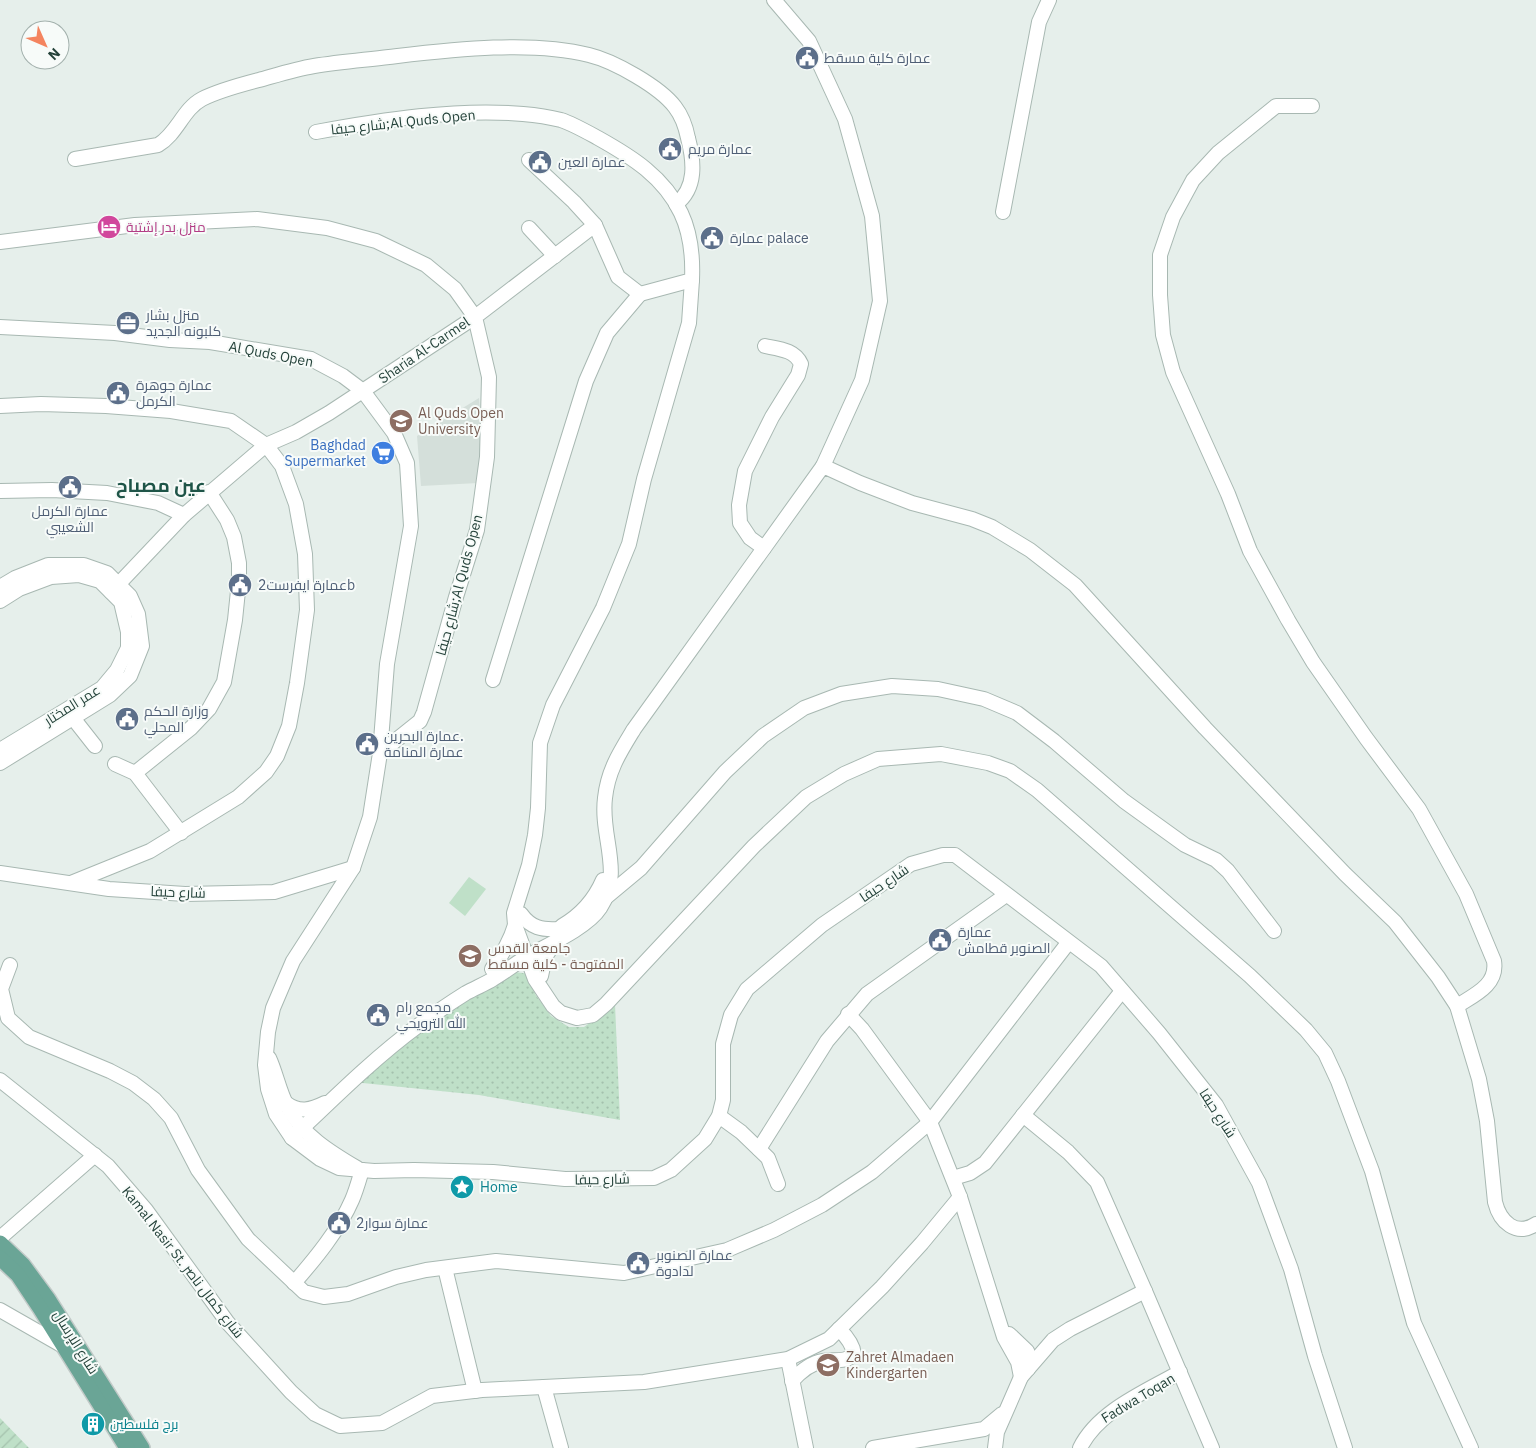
<svg xmlns="http://www.w3.org/2000/svg" width="1536" height="1448" font-family="'IBM Plex Sans',Cairo,sans-serif">
<style>
.built{fill:#d4dfda}
.park{fill:url(#park-dots)}
.garden{fill:url(#garden-furrows)}
.pitch{fill:#bfe0c8}
.lines{fill:none;stroke-linecap:round;stroke-linejoin:round}
.minor-casing{stroke:#a8b8b2;stroke-width:16}
.major-casing{stroke:#c2cac8;stroke-width:18}
.minor{stroke:#fff;stroke-width:14}
.major{stroke:#6aa596;stroke-width:15}
.labels{text-anchor:middle;dominant-baseline:central;stroke-width:4;stroke-linejoin:round;paint-order:stroke}
.service-label{font-size:14px;fill:#4e5e75;stroke:#f7fbf9;text-anchor:start}
.street-label{font-size:14px;fill:#24423a;stroke:#f7fbf9}
.hotel-label{font-size:14px;fill:#b23c85;stroke:#f7fbf9;text-anchor:start}
.education-label{font-size:14px;fill:#785e54;stroke:#f7fbf9;text-anchor:start}
.shop-label{font-size:14px;fill:#366cbe;stroke:#f7fbf9;text-anchor:end}
.culture-label{font-size:14px;fill:#0d838f;stroke:#f7fbf9;text-anchor:start}
.district-label{font-size:19px;font-weight:bold;fill:#1f5548;stroke:#f7fbf9}
</style>
<defs>
<pattern id="park-dots" width="8" height="8" patternUnits="userSpaceOnUse" patternTransform="scale(1.25)"><rect width="8" height="8" fill="#bfe0c8"/><path d="M2 2h.1M6 6h.1" fill="none" stroke="#a4c1ad" stroke-width="1.8" stroke-linecap="round"/></pattern>
<pattern id="garden-furrows" width="10" height="10" patternUnits="userSpaceOnUse" patternTransform="scale(1.25)"><rect width="10" height="10" fill="#bfe0c8"/><path d="M-1 1l2-2M0 10L10 0M9 11l2-2" fill="none" stroke="#a4c1ad"/></pattern>
</defs>
<rect width="100%" height="100%" fill="#e6efeb"/>
<!-- built -->
<polygon class="built" points="479,398 483,448 478,483 421,486 417,436"/>
<!-- park -->
<polygon class="park" points="506,971 531,974 535,979 535,994 551,1016 569,1027 584,1027 615,1004 620,1120 479,1095 353,1082 404,1037"/>
<!-- garden -->
<polygon class="garden" points="0,1418 29,1448 0,1448"/>
<!-- pitch -->
<polygon class="pitch" points="469,877 486,889 465,916 449,903"/>
<g class="lines">
<!-- minor casing -->
<g class="minor-casing">
<g id="minor">
<polyline points="774,0 809,41 845,119 872,216 880,301 862,380 823,466"/>
<path d="M 1312,106 L 1276,106 L 1218,153 L 1193,180 L 1173,217 L 1160,255 L 1160,295 L 1163,335 L 1173,372 L 1228,494 L 1250,551 L 1288,620 L 1313,662 L 1366,738 L 1419,809 L 1466,894 L 1494,961 C 1498,985 1474,995 1457,1006"/>
<path d="M 316,132 C 381,120 457,108 523,114 C 535,115 549,117 561,120 C 573,124 587,132 598,138 C 632,157 664,177 681,213 C 691,234 693,257 692,280 L 640,294 L 618,277 L 595,225 L 475,317 L 489,377 L 487,457 L 477,530 L 456,597 L 424,712 L 420,721 L 380,753"/>
<path d="M 75,159 L 158,145 C 177,134 183,109 202,99 C 220,90 240,85 259,80 C 277,75 296,69 314,66 C 339,62 364,60 389,57 C 450,50 530,40 589,55 C 614,61 660,87 675,107 C 682,116 686,128 688,138 C 694,161 697,188 676,204"/>
<polyline points="529,160 574,202 595,225"/>
<polyline points="1003,212 1039,22 1049,0"/>
<polyline points="529,228 555,256"/>
<polyline points="0,242 135,225 257,219 327,228 376,241 426,265 455,289 475,317 329,413 296,432 266,445 184,515 111,592"/>
<polyline points="692,280 689,323 644,479 629,544 603,608 553,705 540,743 538,808 535,835 529,865 514,913 515,925 535,979 553,1006 561,1013 577,1018 593,1015 606,1004 754,846 806,797 844,774 878,759 941,754 988,763 1010,771 1037,790 1250,976 1306,1030 1325,1053 1338,1081 1372,1171 1414,1323 1471,1448"/>
<polyline points="0,327 115,333 170,340 210,342 311,359 343,376 363,391 394,433 407,463 411,526 387,664 380,753 370,817 353,868 293,961 273,1008 268,1032 265,1065 268,1089 276,1114 292,1138 320,1159 339,1168 374,1171 414,1170 493,1172 565,1179 654,1178 671,1170 705,1139 719,1116 723,1100 723,1044 731,1015 747,989 822,925 911,864 943,855 955,855 1101,966 1159,1033 1216,1105 1259,1183 1291,1269 1315,1356 1345,1448"/>
<polyline points="0,406 41,404 106,406 171,411 231,421 266,445 282,466 296,504 305,554 307,610 297,683 289,726 277,756 266,772 238,797 150,851 71,883"/>
<polyline points="0,491 52,490 107,493 158,503 184,515"/>
<path d="M 764,548 L 750,538 L 740,523 L 739,505 L 745,471 L 772,417 L 798,375 L 801,364 C 795,350 780,349 765,346"/>
<polyline points="0,587 15,578 48,565 84,565 107,573 130,596 138,614 142,646 130,676 110,695 0,763"/>
<polyline points="0,601 19,589 51,577 79,575 100,581 121,602 128,632 128,648 117,670 102,688 0,750"/>
<polyline points="493,680 586,381 607,333 640,294"/>
<polyline points="67,713 73,718 95,746"/>
<polyline points="115,764 135,773 181,833"/>
<polyline points="135,773 191,728 209,709 224,682 235,620 239,581 239,563 234,537 227,520 209,492"/>
<polyline points="0,873 109,889 185,894 274,892 353,868"/>
<polyline points="605,898 641,868 725,772 763,736 804,708 841,694 892,686 938,689 984,699 1017,713 1054,741 1124,801 1185,845 1216,860 1228,871 1274,931"/>
<path d="M 521,914 C 531,928 542,930 558,929"/>
<path d="M 562,926 C 581,915 594,901 603,880"/>
<polyline points="10,965 1,989 8,1018 29,1037 110,1071 133,1083 154,1099 171,1118 198,1170 248,1239 304,1292 324,1297 348,1294 396,1277 426,1270 496,1261 624,1273 727,1250 774,1230 822,1205 872,1172 930,1122 1068,943"/>
<path d="M 492,969 C 502,955 510,942 515,925"/>
<polyline points="541,976 545,957 555,942"/>
<polyline points="848,1014 862,1029 930,1122 960,1197 1004,1337 1018,1362 1021,1377"/>
<path d="M 269,1058 C 276,1073 279,1091 287,1106 C 302,1135 330,1152 357,1168"/>
<polyline points="0,1080 108,1166 146,1210 228,1323 291,1392 315,1414 340,1426 382,1423 432,1396 482,1390 644,1382 788,1359 829,1339 882,1287 922,1243 960,1197"/>
<path d="M 286,1103 C 299,1113 311,1110 325,1103"/>
<polyline points="1023,1115 1068,1152 1097,1182 1145,1291 1212,1448"/>
<polyline points="719,1116 741,1132 768,1158 778,1184"/>
<path d="M 292,1138 C 333,1099 374,1058 419,1025 C 434,1014 450,1003 466,993 C 475,988 485,984 493,979 C 505,972 516,963 528,956 C 548,945 588,927 600,908 C 624,872 600,837 605,798 C 608,770 620,752 634,729 L 823,466 L 860,483 L 912,503 L 972,519 L 992,527 L 1030,550 L 1075,585 L 1205,728 L 1345,874 L 1395,922 L 1438,977 L 1457,1006 L 1479,1079 L 1487,1121 L 1495,1202 C 1500,1222 1516,1237 1536,1224"/>
<polyline points="759,1149 827,1041 867,994 1006,895"/>
<polyline points="953,1178 970,1173 985,1163 1122,991"/>
<polyline points="0,1238 95,1155"/>
<polyline points="445,1268 475,1391"/>
<path d="M 294,1283 C 315,1259 339,1230 352,1200 C 356,1191 359,1180 362,1170"/>
<polyline points="0,1310 63,1346"/>
<polyline points="1009,1334 1027,1351 1031,1360 1028,1369"/>
<polyline points="788,1359 806,1448"/>
<path d="M 792,1381 C 800,1372 811,1363 823,1361 C 834,1359 846,1363 854,1354 C 853,1344 846,1336 839,1329"/>
<polyline points="544,1387 561,1448"/>
<polyline points="873,1448 984,1429 1002,1414"/>
<polyline points="995,1448 997,1432 1021,1377 1053,1340 1070,1329 1145,1291"/>
<path d="M 1080,1448 C 1098,1411 1145,1392 1180,1372"/>
</g>
</g>
<!-- major casing -->
<g class="major-casing">
<g id="major">
<polyline points="0,1243 23,1265 48,1299 142,1448"/>
<polyline points="0,1258 18,1275 40,1308 127,1448"/>
</g>
</g>
<!-- minor -->
<use href="#minor" class="minor"/>
<!-- major -->
<use href="#major" class="major"/>
</g>
<!-- icons -->
<defs>
<g id="civic-disc" transform="scale(1.25)"><circle r="9.5" fill="#5c6f8a" stroke="#f7fbf9"/><path d="M-.6-6.5H3V-4.5H.6V-3L4-1V1h2V6H-6V1h2V-1L-.6-3ZM-1.2 2.5V6h2.4V2.5Z" fill="#fff"/></g>
<g id="hotel-disc" transform="scale(1.25)"><circle r="9.5" fill="#d1479c" stroke="#f7fbf9"/><path d="M-6-4.5h1.5V1H6V5H4.5V3h-9V5H-6ZM-4 0a1.8 1.8 0 1 1 3.6 0ZM.5 0V-2.5h3Q6-2.5 6 0Z" fill="#fff"/></g>
<g id="office-disc" transform="scale(1.25)"><circle r="9.5" fill="#5c6f8a" stroke="#f7fbf9"/><path d="M-6-3h4V-5.5h4V-3h4V5H-6ZM-1-4.5V-3h2v-1.5ZM-6 0V1H6V0Z" fill="#fff"/></g>
<g id="university-disc" transform="scale(1.25)"><circle r="9.5" fill="#8d6e63" stroke="#f7fbf9"/><path d="M0-5L7-2L0 1L-7-2ZM-4 1L0 2.5L4 1V4Q0 6-4 4Z" fill="#fff"/></g>
<g id="supermarket-disc" transform="scale(1.25)"><circle r="9.5" fill="#3f7fe0" stroke="#f7fbf9"/><path d="M-6-5.5h2.5l.6 2H6L4.5 2H-2.5L-4.4-4H-6ZM-1.5 3.2a1.3 1.3 0 1 0 .1 0ZM3 3.2a1.3 1.3 0 1 0 .1 0Z" fill="#fff"/></g>
<g id="school-disc" transform="scale(1.25)"><circle r="9.5" fill="#8d6e63" stroke="#f7fbf9"/><path d="M0-5L7-2L0 1L-7-2ZM-4 1L0 2.5L4 1V4Q0 6-4 4Z" fill="#fff"/></g>
<g id="sight-disc" transform="scale(1.25)"><circle r="9.5" fill="#0f9aa8" stroke="#f7fbf9"/><path d="M0-6L1.8-2.2L6-1.7L2.9 1.2L3.7 5.4L0 3.3L-3.7 5.4L-2.9 1.2L-6-1.7L-1.8-2.2Z" fill="#fff"/></g>
<g id="building-disc" transform="scale(1.25)"><circle r="9.5" fill="#0f9aa8" stroke="#f7fbf9"/><path d="M-4-6H4V6H1V3H-1V6H-4ZM-2.5-4.3h1.7v1.8h-1.7ZM.8-4.3h1.7v1.8H.8ZM-2.5-1h1.7V.8h-1.7ZM.8-1h1.7V.8H.8Z" fill="#fff"/></g>
</defs>
<g fill-rule="evenodd">
<use href="#civic-disc" x="807" y="58"/>
<use href="#civic-disc" x="670" y="149"/>
<use href="#civic-disc" x="540" y="162"/>
<use href="#hotel-disc" x="109" y="227"/>
<use href="#civic-disc" x="712" y="238"/>
<use href="#office-disc" x="128" y="323"/>
<use href="#civic-disc" x="118" y="393"/>
<use href="#university-disc" x="401" y="421"/>
<use href="#supermarket-disc" x="383" y="453"/>
<use href="#civic-disc" x="70" y="487"/>
<use href="#civic-disc" x="240" y="585"/>
<use href="#civic-disc" x="127" y="719"/>
<use href="#civic-disc" x="367" y="744"/>
<use href="#civic-disc" x="940" y="940"/>
<use href="#school-disc" x="470" y="956"/>
<use href="#civic-disc" x="378" y="1015"/>
<use href="#sight-disc" x="462" y="1187"/>
<use href="#civic-disc" x="339" y="1223"/>
<use href="#civic-disc" x="638" y="1263"/>
<use href="#school-disc" x="828" y="1365"/>
<use href="#building-disc" x="93" y="1424"/>
</g>
<g class="labels">
<!-- service labels -->
<g class="service-label">
<text x="824" y="58">عمارة كلية مسقط</text>
<text x="688" y="149">عمارة مريم</text>
<text x="558" y="162">عمارة العين</text>
<text x="730" y="238">عمارة palace</text>
<text x="146" y="315">منزل بشار<tspan x="146" dy="16">كلبونه الجديد</tspan></text>
<text x="136" y="385">عمارة جوهرة<tspan x="136" dy="16">الكرمل</tspan></text>
<text x="70" y="511" text-anchor="middle">عمارة الكرمل<tspan x="70" dy="16">الشعيبي</tspan></text>
<text x="258" y="585">عمارة ايفرست2b</text>
<text x="144" y="711">وزارة الحكم<tspan x="144" dy="16">المحلي</tspan></text>
<text x="384" y="736">عمارة البحرين.<tspan x="384" dy="16">عمارة المنامة</tspan></text>
<text x="958" y="932">عمارة<tspan x="958" dy="16">الصنوبر قطامش</tspan></text>
<text x="396" y="1007">مجمع رام<tspan x="396" dy="16">الله الترويحي</tspan></text>
<text x="356" y="1223">عمارة سوار2</text>
<text x="656" y="1255">عمارة الصنوبر<tspan x="656" dy="16">لدادوة</tspan></text>
</g>
<!-- street labels -->
<g class="street-label">
<text transform="translate(403 122) rotate(-6)">شارع حيفا;Al Quds Open</text>
<text transform="translate(424 350) rotate(-34)">Sharia Al-Carmel</text>
<text transform="translate(271 354) rotate(11)">Al Quds Open</text>
<text transform="translate(459 585) rotate(-75)">شارع حيفا;Al Quds Open</text>
<text transform="translate(72 705) rotate(-32)">عمر المختار</text>
<text transform="translate(884 883) rotate(-34)">شارع حيفا</text>
<text transform="translate(178 892) rotate(2)">شارع حيفا</text>
<text transform="translate(1218 1113) rotate(57)">شارع حيفا</text>
<text transform="translate(602 1179) rotate(-1)">شارع حيفا</text>
<text transform="translate(183 1262) rotate(52)">Kamal Nasir St. شارع كمال ناصر</text>
<text transform="translate(76 1342) rotate(58)">شارع الإرسال</text>
<text transform="translate(1138 1398) rotate(-31)">Fadwa Toqan</text>
</g>
<!-- hotel labels -->
<g class="hotel-label">
<text x="126" y="227">منزل بدر إشتية</text>
</g>
<!-- education labels -->
<g class="education-label">
<text x="418" y="413">Al Quds Open<tspan x="418" dy="16">University</tspan></text>
<text x="488" y="948">جامعة القدس<tspan x="488" dy="16">المفتوحة - كلية مسقط</tspan></text>
<text x="846" y="1357">Zahret Almadaen<tspan x="846" dy="16">Kindergarten</tspan></text>
</g>
<!-- shop labels -->
<g class="shop-label">
<text x="366" y="445">Baghdad<tspan x="366" dy="16">Supermarket</tspan></text>
</g>
<!-- culture labels -->
<g class="culture-label">
<text x="480" y="1187">Home</text>
<text x="110" y="1424">برج فلسطين</text>
</g>
<!-- district labels -->
<g class="district-label">
<text x="161" y="485">عين مصباح</text>
</g>
</g>
<!-- north arrow -->
<g transform="translate(45 45) rotate(135)"><circle r="24" fill="#f7fbf9" stroke="#a3b1ad"/>
<path d="M0-4L9 19L0 12L-9 19Z" fill="#f4845f"/>
<text y="-8" font-size="14" font-weight="bold" text-anchor="middle" fill="#24423a">N</text>
</g>
</svg>
